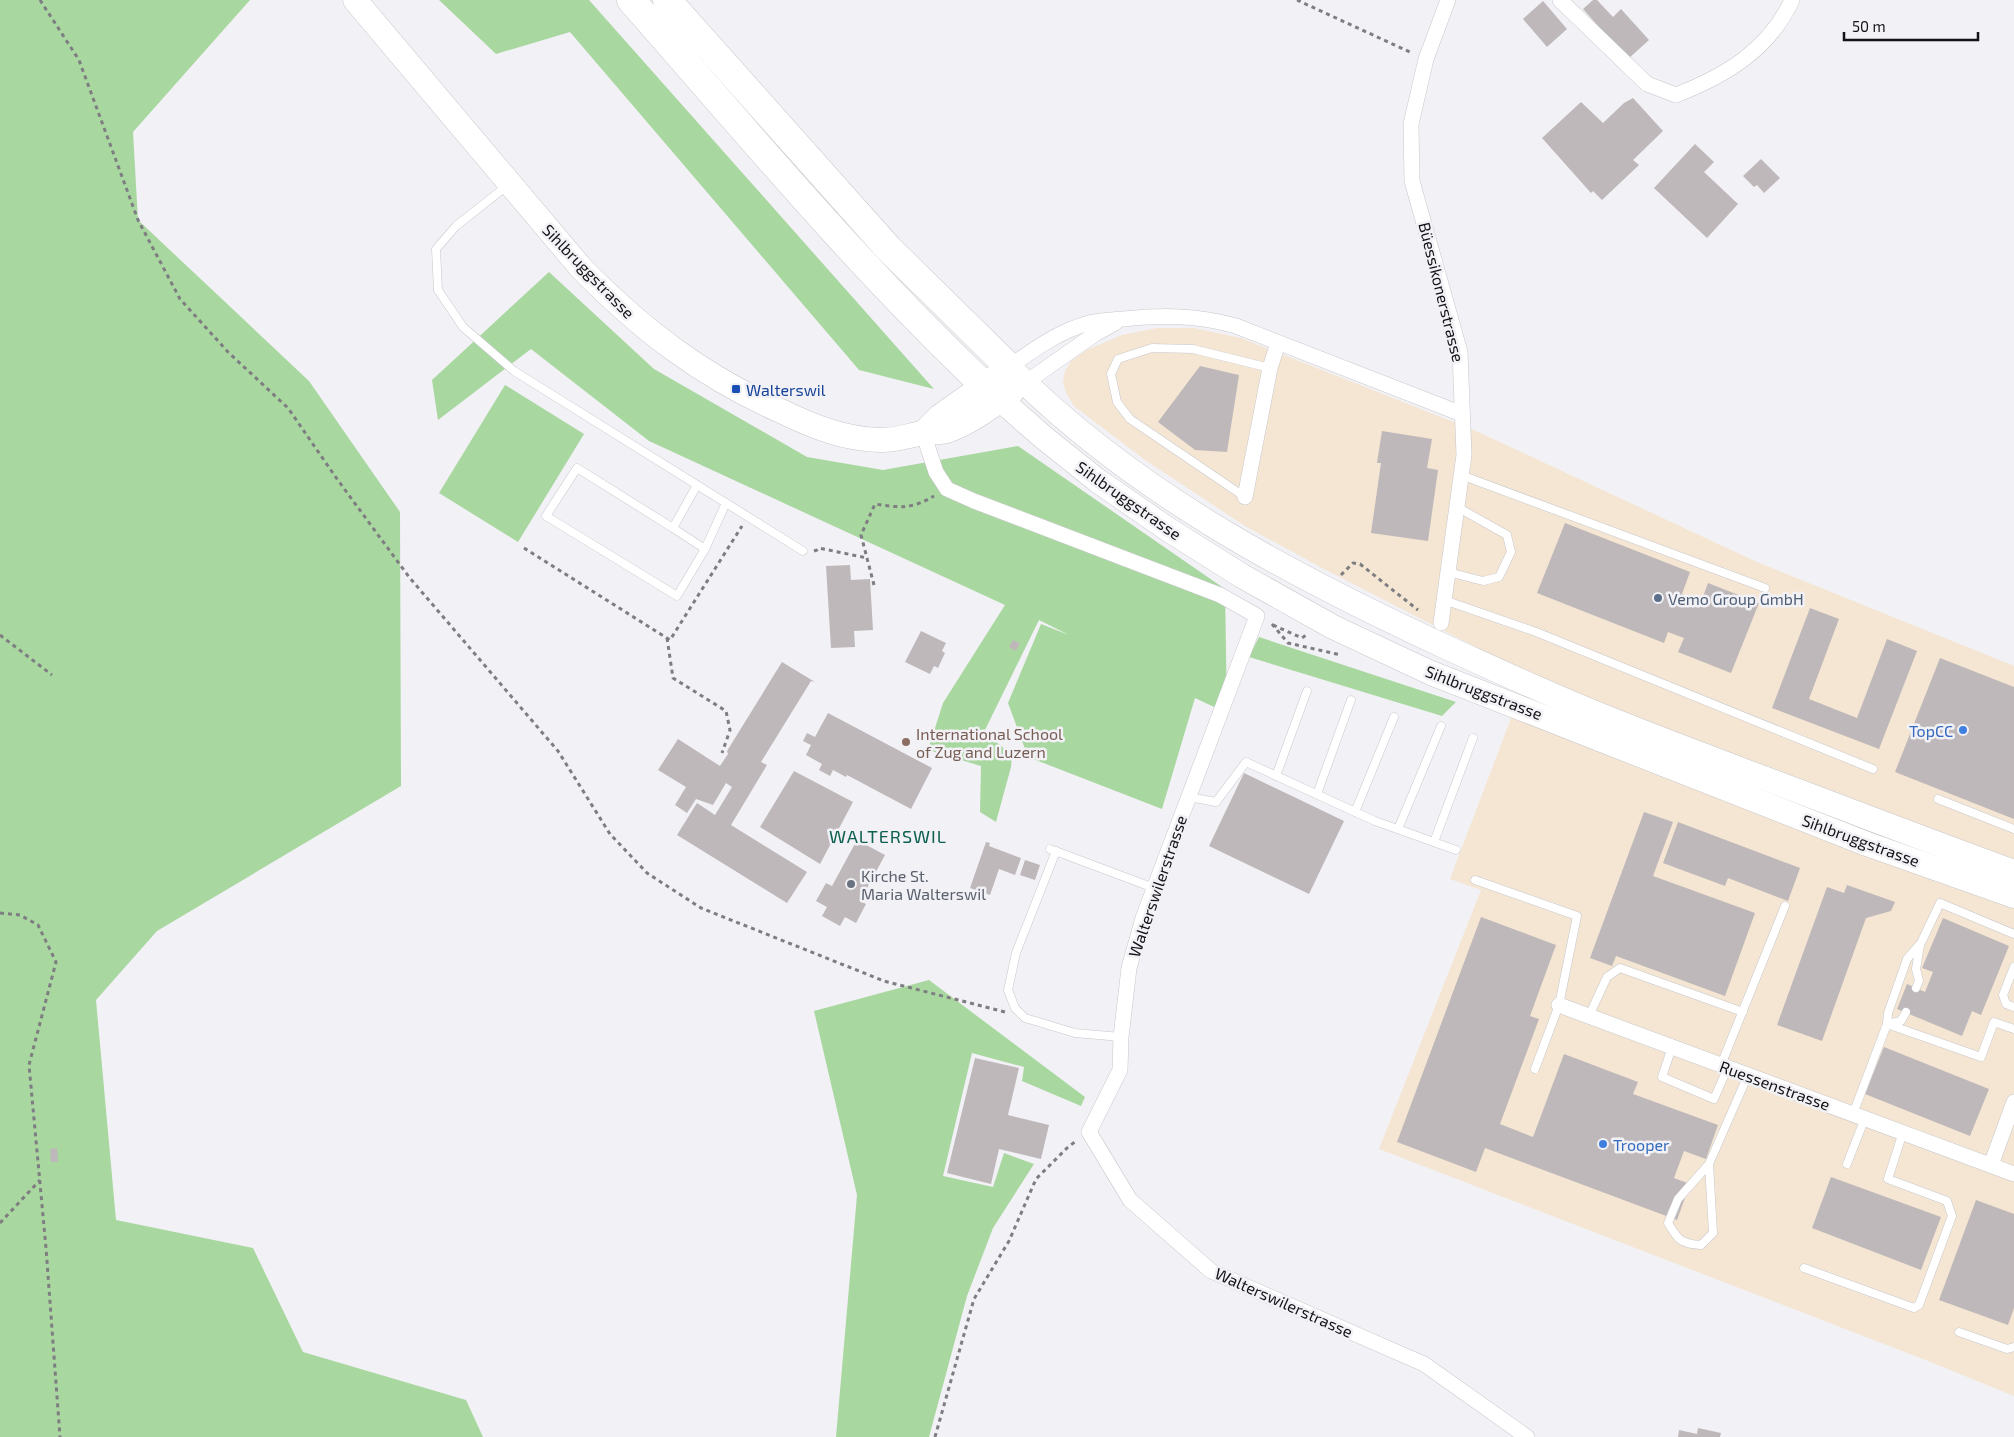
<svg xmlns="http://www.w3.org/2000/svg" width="2014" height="1437" font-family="'Exo 2',sans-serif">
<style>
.commercial{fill:#f4e6d2}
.green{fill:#a9d7a0}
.building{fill:#beb8ba}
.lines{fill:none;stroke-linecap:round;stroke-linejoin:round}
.service-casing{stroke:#c8c7cc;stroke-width:9}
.minor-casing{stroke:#c8c7cc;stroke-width:16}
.primary-casing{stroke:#c8c7cc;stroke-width:25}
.motorway-casing{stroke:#c8c7cc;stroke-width:29}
.path{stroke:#7e7d81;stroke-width:3;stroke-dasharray:4 4;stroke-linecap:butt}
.service{stroke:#fff;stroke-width:8}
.minor{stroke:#fff;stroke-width:15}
.primary{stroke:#fff;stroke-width:24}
.motorway{stroke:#fff;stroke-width:28}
.transit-dot{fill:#1a4fb4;stroke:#f2f1f6;stroke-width:2}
.service-dot{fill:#5c6f8a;stroke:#f2f1f6;stroke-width:2}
.shop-dot{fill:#3f7fe0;stroke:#f2f1f6;stroke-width:2}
.education-dot{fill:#8d6e63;stroke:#f2f1f6;stroke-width:2}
.worship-dot{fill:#6b7280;stroke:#f2f1f6;stroke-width:2}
.labels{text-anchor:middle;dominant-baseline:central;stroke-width:5;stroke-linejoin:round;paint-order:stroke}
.street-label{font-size:16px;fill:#131315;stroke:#f2f1f6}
.transit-label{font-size:16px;fill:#164399;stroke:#f2f1f6;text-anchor:start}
.service-label{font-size:16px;fill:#4e5e75;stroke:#f2f1f6;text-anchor:start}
.shop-label{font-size:16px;fill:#366cbe;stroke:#f2f1f6;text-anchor:end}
.education-label{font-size:16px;fill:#785e54;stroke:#f2f1f6;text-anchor:start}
.worship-label{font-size:16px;fill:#5b616d;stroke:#f2f1f6;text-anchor:start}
.neighbourhood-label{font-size:18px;letter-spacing:1px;fill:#0e6150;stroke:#f2f1f6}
</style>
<rect width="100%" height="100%" fill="#f2f1f6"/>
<!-- commercial -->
<polygon class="commercial" points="1157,328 1194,328 1241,338 1474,430 1757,562 2014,666 2014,1396 1928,1361 1379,1149 1481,890 1450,879 1516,705 1526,673 1324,569 1245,526 1145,460 1074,406 1066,393 1063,382 1065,371 1071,361 1087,350 1122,335"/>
<!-- green -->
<g class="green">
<polygon points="0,0 250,0 133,132 138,220 309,381 400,512 401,786 157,931 96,1000 116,1220 253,1248 303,1352 466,1400 483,1437 0,1437"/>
<polygon points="439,0 589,0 934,389 859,370 570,32 496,54"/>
<polygon points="549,272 654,369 807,457 883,470 1018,446 1225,589 1227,713 1195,698 1162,809 1028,757 1008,703 1041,624 1069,635 1039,620 984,732 1012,755 1011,767 996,822 980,812 981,766 928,750 943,703 1005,605 649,441 531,349 438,420 432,380"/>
<polygon points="505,385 584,434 518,542 439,493"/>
<polygon points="1259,637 1456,702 1442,716 1249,657"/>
<polygon points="929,980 1085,1097 1081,1106 1022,1081 1024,1067 972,1053 943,1176 993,1187 1004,1153 1034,1164 993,1228 967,1296 929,1437 836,1437 857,1195 814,1011"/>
</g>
<!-- building -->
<g class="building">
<polygon points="1593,0 1597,0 1613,17 1621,9 1649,40 1628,59 1583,9"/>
<polygon points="1543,1 1567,29 1547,47 1523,19"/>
<polygon points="1633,98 1663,131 1633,160 1639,165 1602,200 1593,191 1591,193 1542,138 1581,102 1603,123 1624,103"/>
<polygon points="1695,144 1714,162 1704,172 1738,204 1707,238 1654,188"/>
<polygon points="1761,159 1780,178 1764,193 1757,185 1754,187 1743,176"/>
<polygon points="1200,366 1239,375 1227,452 1195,450 1158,422"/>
<polygon points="1382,431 1432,439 1427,468 1438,470 1428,541 1371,533 1381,463 1377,463"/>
<polygon points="1565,523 1690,572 1682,594 1701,602 1708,583 1759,603 1731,673 1678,652 1684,638 1668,632 1664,643 1537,593"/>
<polygon points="850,565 851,580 870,579 873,630 854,631 855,647 831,648 826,566"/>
<polygon points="1810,608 1839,619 1809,699 1857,718 1887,639 1917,651 1879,749 1772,708"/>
<polygon points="921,631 946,643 942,651 945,653 938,668 934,666 930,674 905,662"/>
<polygon points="1013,640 1020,643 1016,651 1009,647"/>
<polygon points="1940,658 2014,687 2014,819 1895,772"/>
<polygon points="782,662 815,682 811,681 761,762 767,765 731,825 807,872 787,903 677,835 697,803 715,815 732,787 726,783 713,805 696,799 687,813 675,805 686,787 658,770 678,739 720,766 728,754 727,751"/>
<polygon points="828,713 932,768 911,809 847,775 846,777 833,770 830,776 819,770 822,764 806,755 811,745 803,741 807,733 815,737"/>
<polygon points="794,771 853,802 820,864 760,827"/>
<polygon points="1244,773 1344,821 1309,894 1209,846"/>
<polygon points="1644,812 1673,822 1653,876 1755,913 1725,996 1616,956 1612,966 1590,958"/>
<polygon points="1678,822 1800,868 1788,901 1728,878 1725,886 1663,863"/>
<polygon points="857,840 885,855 860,901 866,904 856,923 845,917 840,926 822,916 827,907 816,901 826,883 832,886"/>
<polygon points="986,842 990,843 989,846 1021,858 1015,875 999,869 990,895 970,888"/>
<polygon points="1025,860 1040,865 1035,880 1020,875"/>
<polygon points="1847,885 1895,902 1891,911 1866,918 1822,1041 1777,1025 1827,887 1844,893"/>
<polygon points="1481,917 1556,945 1530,1016 1539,1019 1500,1124 1533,1137 1564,1054 1638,1082 1633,1094 1718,1125 1706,1159 1684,1151 1674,1178 1690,1184 1677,1220 1485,1148 1476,1172 1397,1142"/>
<polygon points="1943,918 2009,946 1981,1015 1972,1011 1962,1036 1897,1009 1907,984 1925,992 1933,972 1922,968"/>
<polygon points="1884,1047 1989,1089 1970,1136 1865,1094"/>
<polygon points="975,1058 1019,1068 1008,1115 1049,1125 1041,1159 999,1149 991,1184 947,1173"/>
<polygon points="57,1148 58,1162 51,1162 50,1149"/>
<polygon points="1831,1177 1941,1217 1921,1270 1812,1228"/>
<polygon points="1976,1200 2014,1214 2014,1308 2008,1325 1939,1300"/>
<polygon points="1698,1428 1721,1433 1720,1437 1678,1437 1679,1430 1697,1434"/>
</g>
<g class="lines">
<!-- service casing -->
<g class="service-casing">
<g id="service">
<polyline points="508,185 456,226 436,249 438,290 463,327 514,371 803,551"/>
<polyline points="1461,475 1765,588"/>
<polyline points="697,485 673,528 577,468 546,516 677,596 705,549 726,503"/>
<polyline points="1245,497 1130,419 1117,402 1111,374 1118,359 1152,348 1193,349 1270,368"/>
<polyline points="673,528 705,549"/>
<polyline points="1448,572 1483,581 1499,577 1511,552 1507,535 1457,507"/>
<polyline points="1444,600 1536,632 1873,769"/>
<polyline points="1276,776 1307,691"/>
<polyline points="1317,794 1351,700"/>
<polyline points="1189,797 1216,802 1246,762 1375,821 1456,850"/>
<polyline points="1938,799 2014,829"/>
<polyline points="1355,812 1394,717"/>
<polyline points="1398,829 1441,726"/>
<polyline points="1434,842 1473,738"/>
<polyline points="1050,849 1154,888"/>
<polyline points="1056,851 1016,953 1008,990 1015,1008 1025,1018 1075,1033 1121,1037"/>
<polyline points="1475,880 1577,916 1559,1005 1535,1069"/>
<polyline points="2014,967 2003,995 2006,1004 2014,1007"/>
<polyline points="1916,988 1919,981 1916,969 1920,945"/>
<polyline points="1906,1012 1901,1021 1887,1024 1888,1013 1907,959 1921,943 1940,903 2014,934"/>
<polyline points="1589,1016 1607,977 1620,968 1743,1012"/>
<polyline points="1672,1047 1662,1077 1714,1099 1728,1067"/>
<polyline points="1721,1065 1785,906"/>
<polyline points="1853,1114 1887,1024 1981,1057 1994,1022 2014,1029"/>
<path d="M 1709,1164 L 1713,1233 L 1701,1245 C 1681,1244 1678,1240 1668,1223 L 1678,1199 L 1709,1164 L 1748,1075"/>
<polyline points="1847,1164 1865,1118"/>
<polyline points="1804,1268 1914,1308 1919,1305 1952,1216 1947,1201 1888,1179 1903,1132"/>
<polyline points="1959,1332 2007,1349 2014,1347"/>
</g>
</g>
<!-- minor casing -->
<g class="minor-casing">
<g id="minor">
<path d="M 1560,0 L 1647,84 L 1676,95 C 1725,76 1769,50 1792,0"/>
<path d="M 1009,367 C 1033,350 1059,331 1089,323 C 1099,320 1112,320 1123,319 C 1164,315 1196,315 1236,326 L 1462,414"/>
<polyline points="1025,383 1095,334 1115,323"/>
<polyline points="923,433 936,472 947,489 974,501 1220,595 1257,616 1143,918 1129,968 1121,1037 1120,1070 1089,1132 1130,1200 1211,1271 1424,1364 1527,1437"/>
<polyline points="1245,497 1270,368 1278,343"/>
<polyline points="1441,623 1464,455 1460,352 1412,181 1411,124 1426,59 1448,0"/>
<polyline points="1559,1005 2014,1174"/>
<polyline points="1991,1165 2014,1102"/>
</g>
</g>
<!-- primary casing -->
<g class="primary-casing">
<g id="primary">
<path d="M 355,0 L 581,268 C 642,330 703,377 783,412 C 814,427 844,439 880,440 C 895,441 909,435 924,433 C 931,432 940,433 947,431 C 970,423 992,406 1012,392"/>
<polyline points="985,386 1043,437 1098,481 1169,530 1242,576 1333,627 1431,673 1867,844 2014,896"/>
<path d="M 923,433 L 939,417 L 1009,367 C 1133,492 1290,575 1448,648 C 1503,673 1558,699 1615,721 C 1667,742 1721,762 1774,782 C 1854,812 1934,843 2014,872"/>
</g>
</g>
<!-- motorway casing -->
<g class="motorway-casing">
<g id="motorway">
<path d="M 631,0 C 746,131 858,266 985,386"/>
<polyline points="667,0 888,248 1009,367"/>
</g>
</g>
<!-- path -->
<g class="path">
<polyline points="40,0 79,60 138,220 180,299 228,352 288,408 337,479 409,577 558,751 610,834 647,873 701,908 884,981 1005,1012"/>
<polyline points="1297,0 1412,53"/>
<polyline points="524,548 670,640 742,526"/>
<polyline points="814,551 817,550 819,548 867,558"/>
<polyline points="1341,575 1353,563 1360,564 1418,610"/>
<path d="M 874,585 L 861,535 L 875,504 C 900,508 912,509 934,496"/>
<polyline points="1272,624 1288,643 1341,655"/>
<polyline points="1273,625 1302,638 1306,635"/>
<polyline points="0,635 52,675"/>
<polyline points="667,638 673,678 726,711 730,730 722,753"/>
<polyline points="0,913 20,915 38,925 56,962 29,1065 46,1248 60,1437"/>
<polyline points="0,1223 40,1180"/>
<polyline points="935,1437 974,1299 1009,1241 1036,1179 1068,1147 1076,1141"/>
</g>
<!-- service -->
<use href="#service" class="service"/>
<!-- minor -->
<use href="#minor" class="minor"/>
<!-- primary -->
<use href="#primary" class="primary"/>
<!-- motorway -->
<use href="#motorway" class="motorway"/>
</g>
<!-- markers -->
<rect class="transit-dot" x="731" y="384" width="10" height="10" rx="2.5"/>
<circle class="service-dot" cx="1658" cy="598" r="5"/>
<g class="shop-dot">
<circle cx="1963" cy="730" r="5"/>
<circle cx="1603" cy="1144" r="5"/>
</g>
<circle class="education-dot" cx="906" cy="742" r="5"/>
<circle class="worship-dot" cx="851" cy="884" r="5"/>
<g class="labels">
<!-- street labels -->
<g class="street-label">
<text transform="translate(589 271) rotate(46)">Sihlbruggstrasse</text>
<text transform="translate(1442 292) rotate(76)">Büessikonerstrasse</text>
<text transform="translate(1129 500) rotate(35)">Sihlbruggstrasse</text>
<text transform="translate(1484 692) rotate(21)">Sihlbruggstrasse</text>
<text transform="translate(1861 840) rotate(20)">Sihlbruggstrasse</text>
<text transform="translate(1157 886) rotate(-71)">Walterswilerstrasse</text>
<text transform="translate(1775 1085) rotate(20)">Ruessenstrasse</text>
<text transform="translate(1284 1302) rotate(24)">Walterswilerstrasse</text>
</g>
<!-- transit labels -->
<g class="transit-label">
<text x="746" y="389">Walterswil</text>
</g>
<!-- service labels -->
<g class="service-label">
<text x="1668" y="598">Vemo Group GmbH</text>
</g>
<!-- shop labels -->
<g class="shop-label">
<text x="1953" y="730">TopCC</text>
<text x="1613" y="1144" text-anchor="start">Trooper</text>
</g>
<!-- education labels -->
<g class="education-label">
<text x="916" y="733">International School<tspan x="916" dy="18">of Zug and Luzern</tspan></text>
</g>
<!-- worship labels -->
<g class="worship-label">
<text x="861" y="875">Kirche St.<tspan x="861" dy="18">Maria Walterswil</tspan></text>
</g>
<!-- neighbourhood labels -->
<g class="neighbourhood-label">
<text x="888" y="836">WALTERSWIL</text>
</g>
</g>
<!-- scale -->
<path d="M1844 32v8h134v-8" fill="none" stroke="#131315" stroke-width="2.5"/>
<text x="1852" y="32" font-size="15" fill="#131315" stroke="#f2f1f6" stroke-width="4" paint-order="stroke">50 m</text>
</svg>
